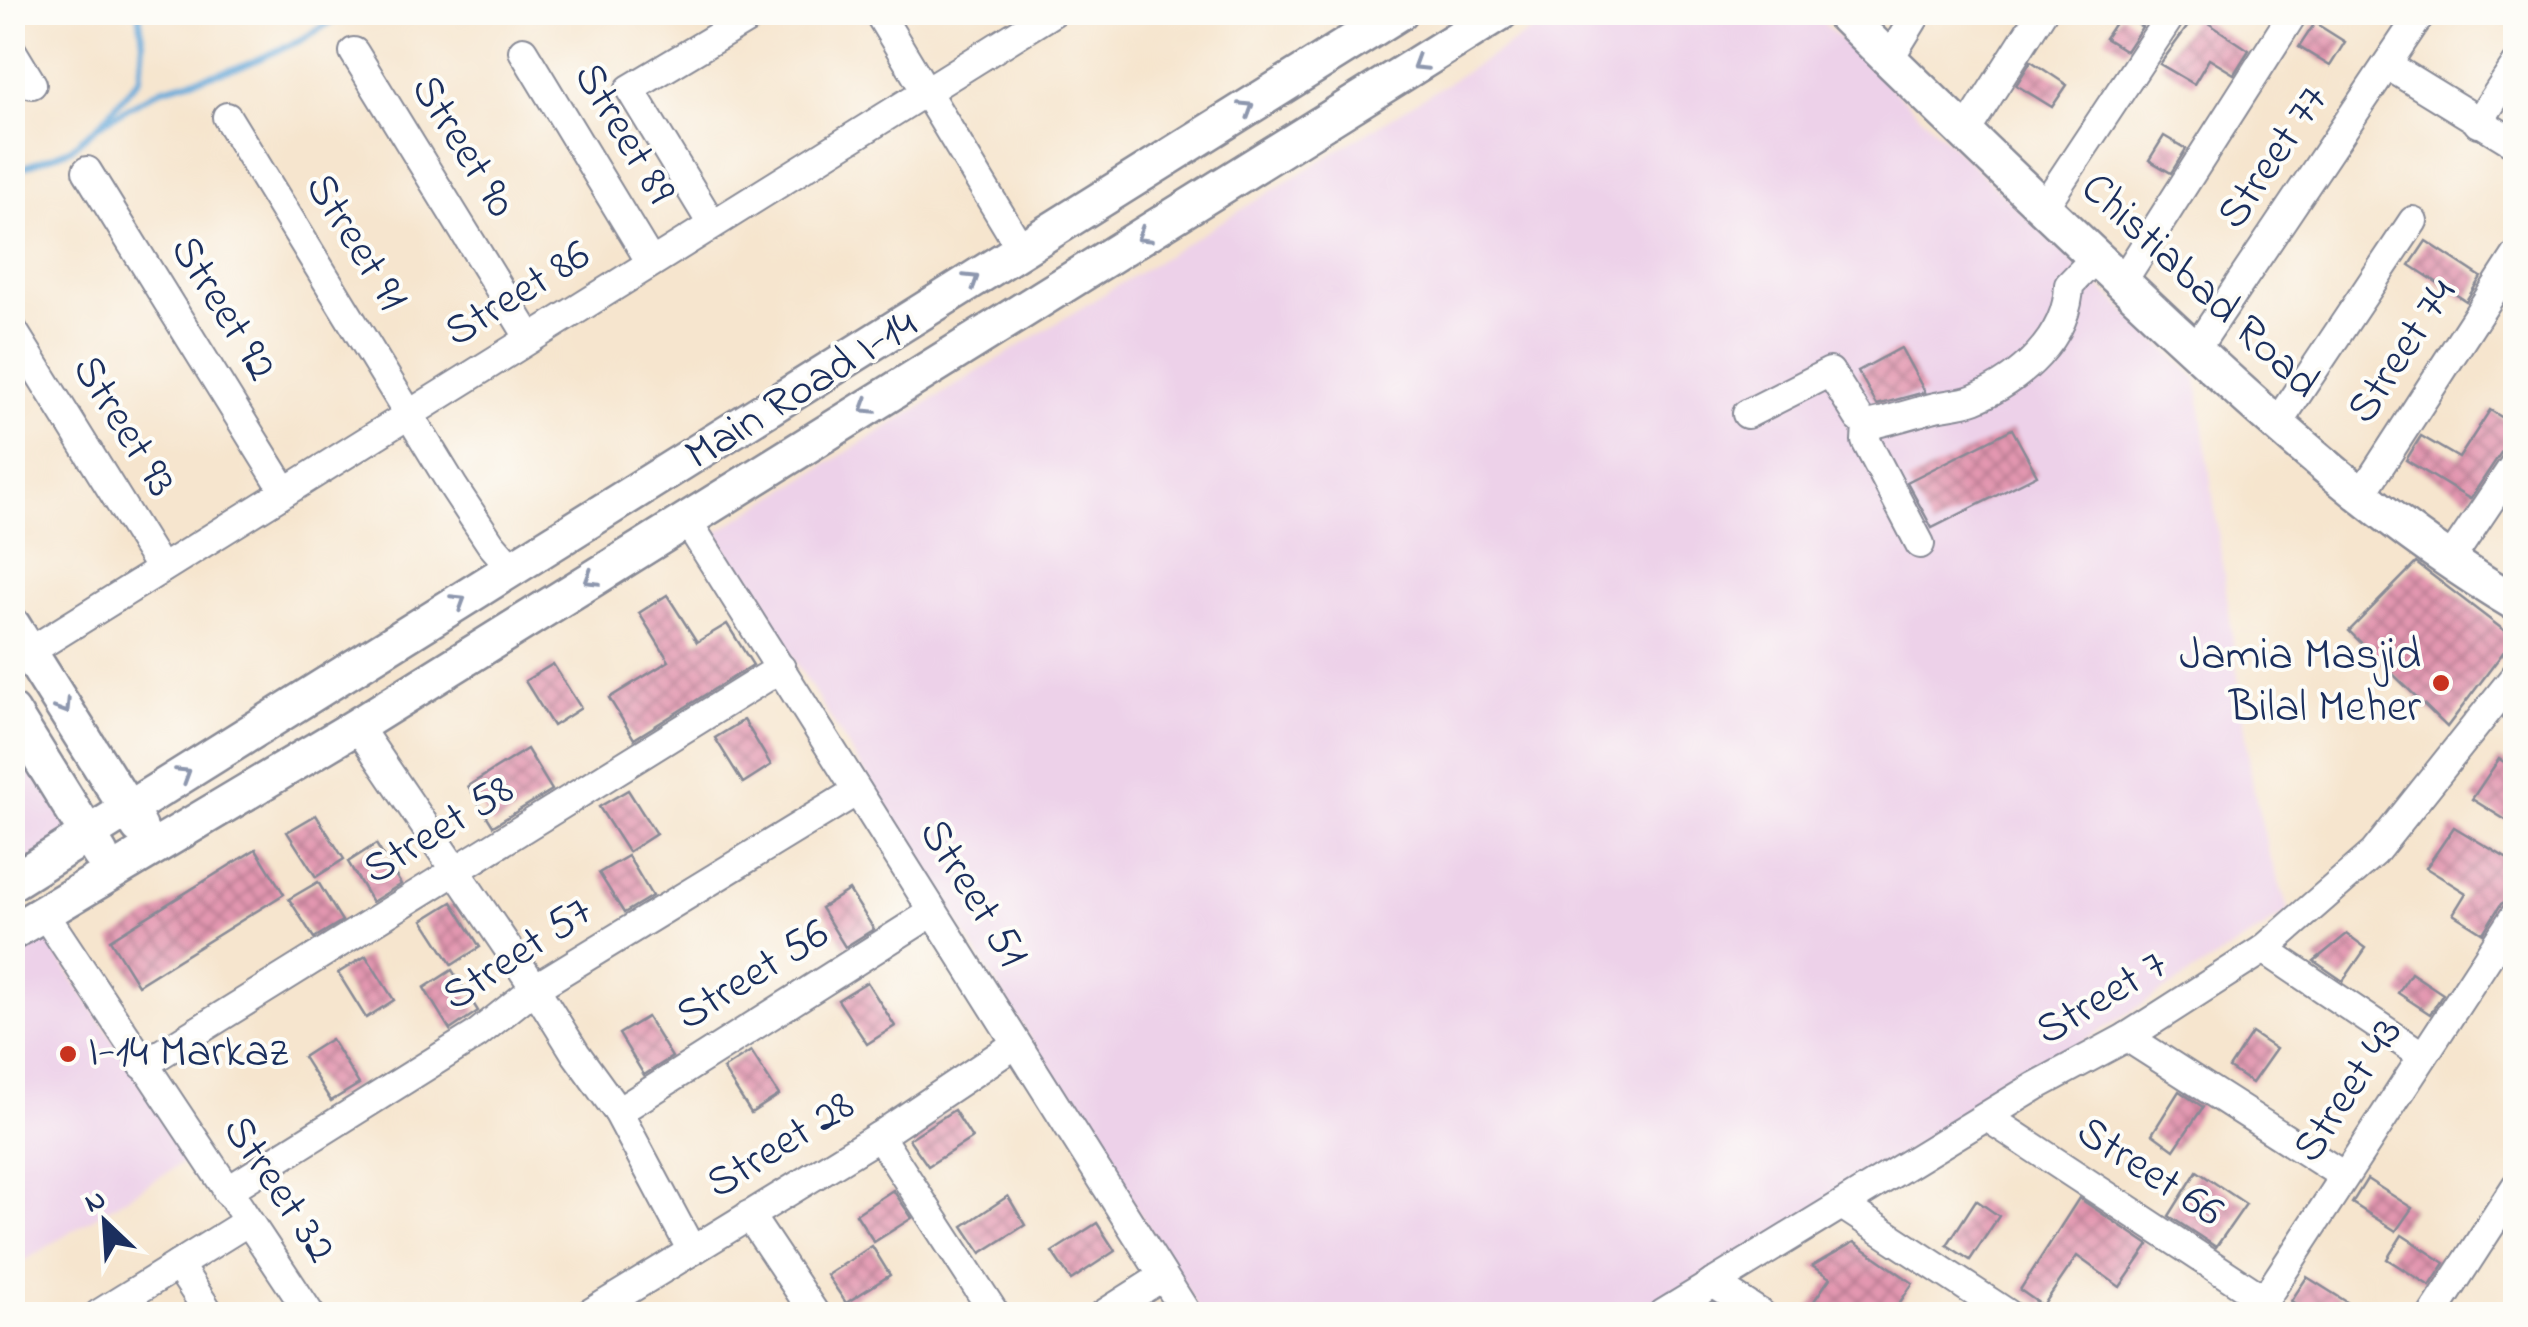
<svg xmlns="http://www.w3.org/2000/svg" width="2528" height="1327" font-family="'Indie Flower',sans-serif">
<style>
.built{fill:#edd1e9}
.lines{fill:none;stroke-linecap:round;stroke-linejoin:round}
.stream{stroke:#63a7d8;stroke-width:6}
.building{fill:url(#building-cross-hatch)}
.minor-casing{stroke:#888a96;stroke-width:32}
.major-casing{stroke:#888a96;stroke-width:40}
.minor{stroke:#fff;stroke-width:28}
.major{stroke:#fff;stroke-width:35}
.oneway{stroke:#8d97ae}
.poi-dot{fill:#c8321e;stroke:#fdfcf7;stroke-width:4}
.labels{text-anchor:middle;dominant-baseline:central;stroke-width:8;stroke-linejoin:round;paint-order:stroke}
.street-label{font-size:45px;fill:#1b2f5e;stroke:#fdfcf7}
.poi-label{font-size:45px;fill:#1b2f5e;stroke:#fdfcf7;text-anchor:end}
</style>
<defs>
<pattern id="building-cross-hatch" width="8" height="8" patternUnits="userSpaceOnUse" patternTransform="scale(2.5)"><rect width="8" height="8" fill="#e397b0"/><path d="M0 0l8 8M0 8l8-8" fill="none" stroke="#b77c92"/></pattern>
</defs>
<rect width="100%" height="100%" fill="#fdfcf7"/>
<filter id="ink" filterUnits="userSpaceOnUse"><feTurbulence type="fractalNoise" baseFrequency=".01" numOctaves="2"/><feDisplacementMap in="SourceGraphic" scale="20" xChannelSelector="R" yChannelSelector="G"/><feConvolveMatrix kernelMatrix="1 2 1 2 8 2 1 2 1" color-interpolation-filters="sRGB"/></filter>
<filter id="wash" filterUnits="userSpaceOnUse"><feTurbulence type="fractalNoise" baseFrequency=".0048" numOctaves="4" result="noise"/><feDisplacementMap in="SourceGraphic" scale="40" xChannelSelector="R" yChannelSelector="G"/><feGaussianBlur stdDeviation="2.25" result="paint"/><feColorMatrix in="noise" values="0 0 0 0 0 0 0 0 0 0 0 0 0 0 0 0 0 1.4 0 .05"/><feComposite in="paint" operator="in"/></filter>
<g filter="url(#wash)">
<rect width="100%" height="100%" fill="#f6e5ce"/>
<!-- built -->
<g class="built">
<polygon points="1561,13 1813,13 2197,379 2253,787 2268,850 2289,912 1651,1314 1202,1314 715,533"/>
<polygon points="12,731 75,832 12,871"/>
<polygon points="43,932 190,1158 13,1268 13,951"/>
</g>
<g class="lines">
<!-- stream -->
<g class="stream">
<polyline points="100,124 161,89 243,66 301,40 347,12"/>
<polyline points="12,172 70,149 100,124 140,77 143,42 139,12"/>
</g>
</g>
<g id="blocks">
<!-- building -->
<g class="building">
<polygon points="2121,14 2142,27 2126,51 2105,38"/>
<polygon points="2196,15 2249,50 2234,74 2209,59 2194,84 2160,64"/>
<polygon points="2315,23 2345,42 2330,66 2299,47"/>
<polygon points="2031,61 2067,85 2052,107 2016,85"/>
<polygon points="2164,136 2186,149 2171,173 2149,160"/>
<polygon points="2426,241 2481,277 2466,301 2410,265"/>
<polygon points="1901,348 1925,392 1877,405 1858,371"/>
<polygon points="2490,410 2516,426 2516,438 2502,451 2470,499 2406,460 2421,436 2459,458"/>
<polygon points="2012,429 2037,475 1932,528 1907,482"/>
<polygon points="2416,563 2514,638 2447,727 2349,631"/>
<polygon points="667,595 697,642 727,624 753,665 634,739 609,698 669,661 639,613"/>
<polygon points="553,664 581,708 553,726 525,681"/>
<polygon points="744,720 771,765 743,783 715,738"/>
<polygon points="527,749 552,790 493,826 468,786"/>
<polygon points="2499,759 2516,769 2516,812 2509,822 2472,799"/>
<polygon points="628,790 656,834 628,852 599,807"/>
<polygon points="316,815 344,859 316,877 287,832"/>
<polygon points="2454,827 2516,864 2516,895 2501,904 2483,933 2453,914 2466,893 2426,868"/>
<polygon points="376,844 401,884 372,902 348,862"/>
<polygon points="256,849 284,894 138,985 110,940"/>
<polygon points="628,856 652,896 624,913 599,873"/>
<polygon points="318,882 342,921 314,938 289,899"/>
<polygon points="849,890 874,929 845,947 821,908"/>
<polygon points="452,902 480,947 452,965 423,920"/>
<polygon points="2347,934 2366,948 2343,981 2314,961"/>
<polygon points="366,956 394,1000 366,1018 338,973"/>
<polygon points="452,970 478,1011 450,1030 424,988"/>
<polygon points="2411,973 2443,994 2430,1014 2398,993"/>
<polygon points="867,982 895,1026 867,1044 838,1000"/>
<polygon points="647,1017 672,1057 644,1075 619,1034"/>
<polygon points="2252,1033 2276,1049 2252,1083 2229,1068"/>
<polygon points="331,1039 359,1084 331,1101 303,1057"/>
<polygon points="751,1051 779,1095 751,1113 723,1069"/>
<polygon points="2179,1091 2203,1107 2174,1150 2152,1134"/>
<polygon points="954,1110 972,1138 928,1166 909,1139"/>
<polygon points="2197,1171 2246,1204 2216,1247 2169,1216"/>
<polygon points="2367,1179 2412,1208 2396,1231 2352,1203"/>
<polygon points="893,1190 912,1218 874,1242 856,1214"/>
<polygon points="1008,1196 1025,1225 981,1253 963,1226"/>
<polygon points="2079,1198 2149,1245 2120,1287 2077,1256 2043,1306 2020,1290"/>
<polygon points="1976,1200 1999,1216 1970,1260 1947,1245"/>
<polygon points="1097,1223 1115,1251 1071,1280 1052,1252"/>
<polygon points="2402,1235 2445,1263 2430,1286 2387,1259"/>
<polygon points="1854,1242 1913,1283 1892,1314 1881,1314 1868,1306 1863,1314 1805,1314 1830,1278 1812,1266"/>
<polygon points="872,1246 890,1275 846,1303 827,1275"/>
<polygon points="2307,1277 2366,1314 2313,1314 2291,1301"/>
</g>
</g>
</g>
<g filter="url(#ink)">
<use href="#blocks" fill-opacity="0" stroke="#888a96" stroke-width="2.5"/>
<g class="lines">
<!-- minor casing -->
<g class="minor-casing">
<g id="minor">
<polyline points="878,12 1021,249"/>
<polyline points="12,51 32,84"/>
<polyline points="523,51 650,261"/>
<polyline points="354,52 529,337"/>
<polyline points="1889,59 1918,12"/>
<polyline points="2389,66 2516,144"/>
<polyline points="227,117 454,488 491,544 512,568"/>
<polyline points="2478,123 2516,65"/>
<polyline points="1965,133 2042,12"/>
<polyline points="87,171 285,491"/>
<polyline points="2043,208 2173,12"/>
<polyline points="712,224 630,89 759,12"/>
<polyline points="2122,282 2294,12"/>
<polyline points="12,329 161,569"/>
<polyline points="2195,350 2422,12"/>
<path d="M 1747,414 L 1830,372 L 1859,418 L 1867,425 C 1888,421 1907,415 1928,409 C 1942,404 1959,405 1974,399 C 2020,380 2068,338 2069,285 L 2096,257"/>
<polyline points="1867,425 1866,441 1920,544"/>
<polyline points="2276,426 2413,221"/>
<polyline points="2361,495 2516,256"/>
<polyline points="686,519 1187,1314"/>
<polyline points="2448,563 2516,462"/>
<polyline points="29,652 1053,12"/>
<polyline points="357,726 535,988 576,1054 618,1112 692,1251"/>
<polyline points="44,913 310,1314"/>
<polyline points="2264,949 2423,1056"/>
<polyline points="2127,1037 2344,1176"/>
<polyline points="143,1065 781,668"/>
<polyline points="618,1112 933,912"/>
<polyline points="1987,1117 2265,1300"/>
<polyline points="879,1136 995,1314"/>
<polyline points="227,1191 476,1035 535,988 857,791"/>
<polyline points="1842,1205 2008,1314"/>
<polyline points="749,1215 815,1314"/>
<polyline points="178,1265 210,1314"/>
<polyline points="1713,1283 1761,1314"/>
<polyline points="99,1314 247,1222"/>
<polyline points="589,1314 879,1136 1016,1044"/>
<polyline points="1104,1314 1162,1277"/>
<polyline points="1663,1314 2036,1086 2127,1037 2264,949 2374,853 2516,675"/>
<polyline points="2255,1314 2516,914"/>
<polyline points="2433,1314 2516,1186"/>
</g>
</g>
<!-- major casing -->
<g class="major-casing">
<g id="major">
<path d="M 1841,12 C 1950,119 2060,224 2171,328 C 2279,428 2389,528 2516,603"/>
<polyline points="12,625 139,827"/>
<polyline points="12,712 100,854"/>
<polyline points="12,882 1400,12"/>
<polyline points="12,932 357,726 1501,12"/>
</g>
</g>
<!-- minor -->
<use href="#minor" class="minor"/>
<!-- major -->
<use href="#major" class="major"/>
</g>
<!-- one-way arrows -->
<defs><path id="oneway-chevron" d="M-2-3.5L2.5 0L-2 3.5" fill="none" stroke-width="1.6" stroke-linecap="round" stroke-linejoin="round" transform="scale(2.5)"/></defs>
<g class="oneway">
<use href="#oneway-chevron" transform="translate(1419 64) rotate(148)"/>
<use href="#oneway-chevron" transform="translate(1247 108) rotate(-32)"/>
<use href="#oneway-chevron" transform="translate(1143 236) rotate(148)"/>
<use href="#oneway-chevron" transform="translate(972 280) rotate(-32)"/>
<use href="#oneway-chevron" transform="translate(867 407) rotate(148)"/>
<use href="#oneway-chevron" transform="translate(591 579) rotate(148)"/>
<use href="#oneway-chevron" transform="translate(459 601) rotate(-32)"/>
<use href="#oneway-chevron" transform="translate(64 707) rotate(58)"/>
<use href="#oneway-chevron" transform="translate(184 774) rotate(-32)"/>
</g>
</g>
<!-- markers -->
<g class="poi-dot">
<circle cx="2441" cy="683" r="10"/>
<circle cx="68" cy="1054" r="10"/>
</g>
<g class="labels">
<!-- street labels -->
<g class="street-label">
<text transform="translate(623 134) rotate(59)">Street 89</text>
<text transform="translate(462 147) rotate(58)">Street 90</text>
<text transform="translate(2274 158) rotate(-56)">Street 77</text>
<text transform="translate(355 243) rotate(58)">Street 91</text>
<text transform="translate(2199 287) rotate(43)">Chistiabad Road</text>
<text transform="translate(518 295) rotate(-32)">Street 86</text>
<text transform="translate(222 309) rotate(58)">Street 92</text>
<text transform="translate(2403 352) rotate(-57)">Street 74</text>
<text transform="translate(802 391) rotate(-32)">Main Road I-14</text>
<text transform="translate(123 427) rotate(58)">Street 93</text>
<text transform="translate(439 831) rotate(-32)">Street 58</text>
<text transform="translate(972 894) rotate(58)">Street 51</text>
<text transform="translate(518 955) rotate(-34)">Street 57</text>
<text transform="translate(753 976) rotate(-32)">Street 56</text>
<text transform="translate(2102 999) rotate(-31)">Street 7</text>
<text transform="translate(2349 1091) rotate(-57)">Street 43</text>
<text transform="translate(781 1146) rotate(-32)">Street 28</text>
<text transform="translate(2149 1173) rotate(33)">Street 66</text>
<text transform="translate(278 1190) rotate(56)">Street 32</text>
</g>
<!-- poi labels -->
<g class="poi-label">
<text x="2421" y="657">Jamia Masjid<tspan x="2421" dy="52">Bilal Meher</tspan></text>
<text x="88" y="1054" text-anchor="start">I-14 Markaz</text>
</g>
</g>
<!-- margin -->
<rect width="2528" height="1327" fill="none" stroke="#fdfcf7" stroke-width="50"/>
<!-- north arrow -->
<g transform="translate(105 1222) rotate(335)" stroke="#fdfcf7" stroke-width="8" paint-order="stroke">
<path d="M0-8L18 38L0 25L-18 38Z" fill="#1b2f5e"/>
<text y="-15" font-size="28" font-weight="bold" text-anchor="middle" fill="#1b2f5e">N</text>
</g>
</svg>
